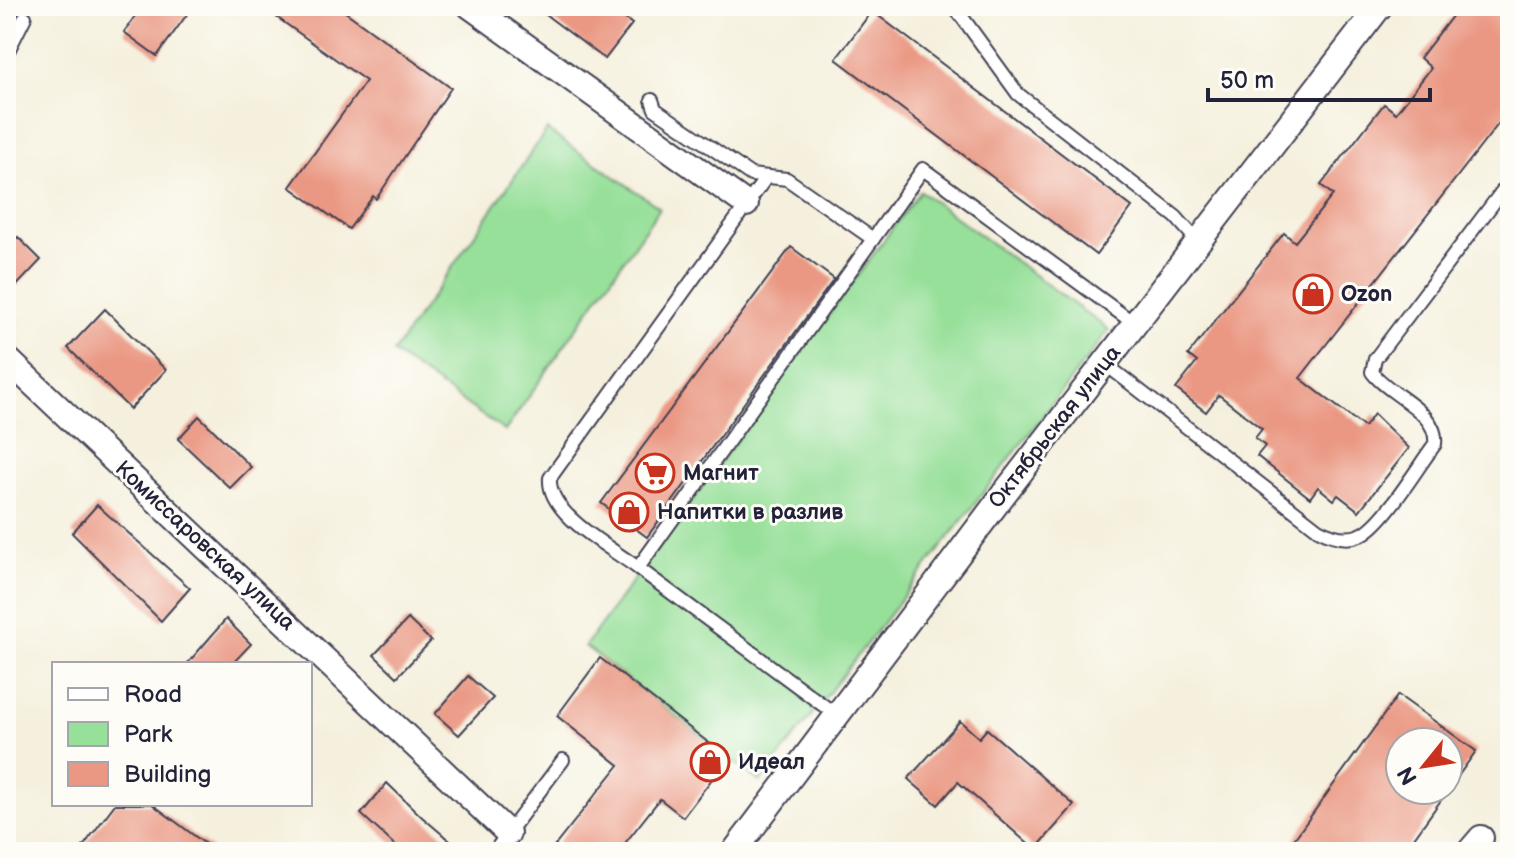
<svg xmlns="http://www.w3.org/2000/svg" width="1516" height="858" font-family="'Balsamiq Sans',sans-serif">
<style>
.green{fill:#97e09a;stroke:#5c816a;stroke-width:2}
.building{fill:#ea9883;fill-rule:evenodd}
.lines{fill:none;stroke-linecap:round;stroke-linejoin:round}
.lane-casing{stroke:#424153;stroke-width:16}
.street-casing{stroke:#424153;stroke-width:28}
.lane{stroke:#fff;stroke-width:12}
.street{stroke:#fff;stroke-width:24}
.labels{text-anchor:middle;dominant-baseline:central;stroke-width:6;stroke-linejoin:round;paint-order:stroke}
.poi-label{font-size:22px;font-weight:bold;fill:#22223b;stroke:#fdfcf7;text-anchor:start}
.street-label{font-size:22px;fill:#22223b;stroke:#fdfcf7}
</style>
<rect width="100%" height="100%" fill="#fdfcf7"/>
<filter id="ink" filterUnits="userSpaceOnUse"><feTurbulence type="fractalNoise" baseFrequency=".0125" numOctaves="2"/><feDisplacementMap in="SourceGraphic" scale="16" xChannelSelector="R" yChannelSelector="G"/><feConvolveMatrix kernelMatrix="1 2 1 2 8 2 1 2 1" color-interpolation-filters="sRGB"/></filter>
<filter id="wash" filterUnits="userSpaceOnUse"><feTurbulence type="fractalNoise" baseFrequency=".006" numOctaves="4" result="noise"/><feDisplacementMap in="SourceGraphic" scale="32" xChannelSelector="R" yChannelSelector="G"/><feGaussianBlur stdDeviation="1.8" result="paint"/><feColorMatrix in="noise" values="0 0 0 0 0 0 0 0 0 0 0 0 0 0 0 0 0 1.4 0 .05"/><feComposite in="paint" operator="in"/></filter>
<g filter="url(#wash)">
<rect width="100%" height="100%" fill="#f5f0dd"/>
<!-- green -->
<g class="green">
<polygon points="547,130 660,208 505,431 393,353"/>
<polygon points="920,191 1109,330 760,782 585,646"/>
</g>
<g id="blocks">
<!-- building -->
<g class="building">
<polygon points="142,6 193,6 157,56 124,32"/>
<polygon points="261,6 337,6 451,88 376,199 373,196 349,229 290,187 366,81"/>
<polygon points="534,6 608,6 632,24 605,59"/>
<polygon points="1460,6 1510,6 1510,109 1300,378 1364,427 1374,414 1409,448 1359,511 1338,495 1334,500 1318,487 1310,498 1257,456 1265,446 1255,438 1262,429 1219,395 1206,412 1176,389 1197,362 1188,355 1284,233 1295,242 1333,195 1321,185 1384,104 1396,113 1431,68 1420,58"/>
<polygon points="872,11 1132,207 1096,255 836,59"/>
<polygon points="18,237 41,260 6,297 6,249"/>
<polygon points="791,247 834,279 647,537 601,503"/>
<polygon points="105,309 166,370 130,409 68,348"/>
<polygon points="199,416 251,467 230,488 178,439"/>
<polygon points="97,505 190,588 161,621 72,533"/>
<polygon points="226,619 251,644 232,664 187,664"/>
<polygon points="408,619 431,641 397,677 374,655"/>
<polygon points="600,658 728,758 683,817 660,799 618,852 550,852 619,765 557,716"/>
<polygon points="468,676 493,698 459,735 435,714"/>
<path d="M 1398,695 L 1476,751 L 1404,852 L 1285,852 ZM 1400,742 L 1448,742 L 1448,790 L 1400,790 Z"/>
<polygon points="960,721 979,738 987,729 1074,805 1035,850 958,782 938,805 908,779"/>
<polygon points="387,783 422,817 463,852 402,852 361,814"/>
<polygon points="115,804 152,804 216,852 79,852"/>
</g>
</g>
</g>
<g filter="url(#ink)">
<use href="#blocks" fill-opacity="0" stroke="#424153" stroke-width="2"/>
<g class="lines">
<!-- lane casing -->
<g class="lane-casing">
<g id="lane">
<polyline points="954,6 1018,94 1176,217 1199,243"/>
<polyline points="6,55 25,17"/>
<polyline points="652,100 655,109 751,175 787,179 873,239"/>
<path d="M 1104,363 L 1318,529 C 1331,536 1346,541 1360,535 C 1383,526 1418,466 1435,444 C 1439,411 1389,396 1372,372 L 1375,359 L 1510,181"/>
<path d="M 638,568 C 610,547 547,514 550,478 L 765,179"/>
<polyline points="835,714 638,568 923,169 1135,324"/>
<polyline points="494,852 563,760"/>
</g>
</g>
<!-- street casing -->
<g class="street-casing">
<g id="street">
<polyline points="470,6 746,204"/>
<polyline points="6,358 508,833"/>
<polyline points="734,852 1003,495 1380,6"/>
<polyline points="1469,852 1481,838"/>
</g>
</g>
<!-- lane -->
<use href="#lane" class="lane"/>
<!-- street -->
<use href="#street" class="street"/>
</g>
</g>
<!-- icons -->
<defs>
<g id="shop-ring" transform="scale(2)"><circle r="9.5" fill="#fdfcf7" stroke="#c8321e" stroke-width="1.5"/><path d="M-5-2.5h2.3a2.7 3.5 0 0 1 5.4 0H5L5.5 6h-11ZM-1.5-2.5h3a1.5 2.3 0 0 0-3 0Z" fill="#c8321e"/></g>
<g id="supermarket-ring" transform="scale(2)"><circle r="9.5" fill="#fdfcf7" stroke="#c8321e" stroke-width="1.5"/><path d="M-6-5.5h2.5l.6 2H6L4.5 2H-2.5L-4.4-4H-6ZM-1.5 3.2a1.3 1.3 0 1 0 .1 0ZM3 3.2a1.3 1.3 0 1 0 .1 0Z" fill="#c8321e"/></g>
</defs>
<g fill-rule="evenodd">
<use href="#shop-ring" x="1313" y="294"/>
<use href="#supermarket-ring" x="655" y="473"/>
<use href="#shop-ring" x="629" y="512"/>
<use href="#shop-ring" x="710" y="762"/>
</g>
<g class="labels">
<!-- poi labels -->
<g class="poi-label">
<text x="1341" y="294">Ozon</text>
<text x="683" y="473">Магнит</text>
<text x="657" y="512">Напитки в разлив</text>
<text x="738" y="762">Идеал</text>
</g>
<!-- street labels -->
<g class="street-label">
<text transform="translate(1055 427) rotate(-52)">Октябрьская улица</text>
<text transform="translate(205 546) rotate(43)">Комиссаровская улица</text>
</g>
</g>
<!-- margin -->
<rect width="1516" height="858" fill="none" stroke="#fdfcf7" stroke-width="32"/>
<!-- legend -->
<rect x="52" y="662" width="260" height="144" fill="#fdfcf7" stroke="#a5a5ac" stroke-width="2"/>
<rect x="68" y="688" width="40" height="12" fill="#ffffff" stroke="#a5a5ac" stroke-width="2"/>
<text x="124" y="702" font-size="24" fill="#22223b">Road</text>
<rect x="68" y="722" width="40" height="24" fill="#97e09a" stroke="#a5a5ac" stroke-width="2"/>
<text x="124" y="742" font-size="24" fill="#22223b">Park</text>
<rect x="68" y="762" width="40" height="24" fill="#ea9883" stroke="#a5a5ac" stroke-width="2"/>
<text x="124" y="782" font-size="24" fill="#22223b">Building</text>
<!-- north arrow -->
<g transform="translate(1424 766) rotate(240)"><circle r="38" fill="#fdfcf7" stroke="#a5a5ac" stroke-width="2"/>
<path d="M0-6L14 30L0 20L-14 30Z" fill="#c8321e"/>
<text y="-12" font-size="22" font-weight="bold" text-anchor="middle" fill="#22223b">N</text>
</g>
<!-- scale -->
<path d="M1208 88v12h222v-12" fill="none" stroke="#22223b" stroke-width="4"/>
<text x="1220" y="88" font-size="24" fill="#22223b" stroke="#fdfcf7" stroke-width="6" paint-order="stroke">50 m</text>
</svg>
